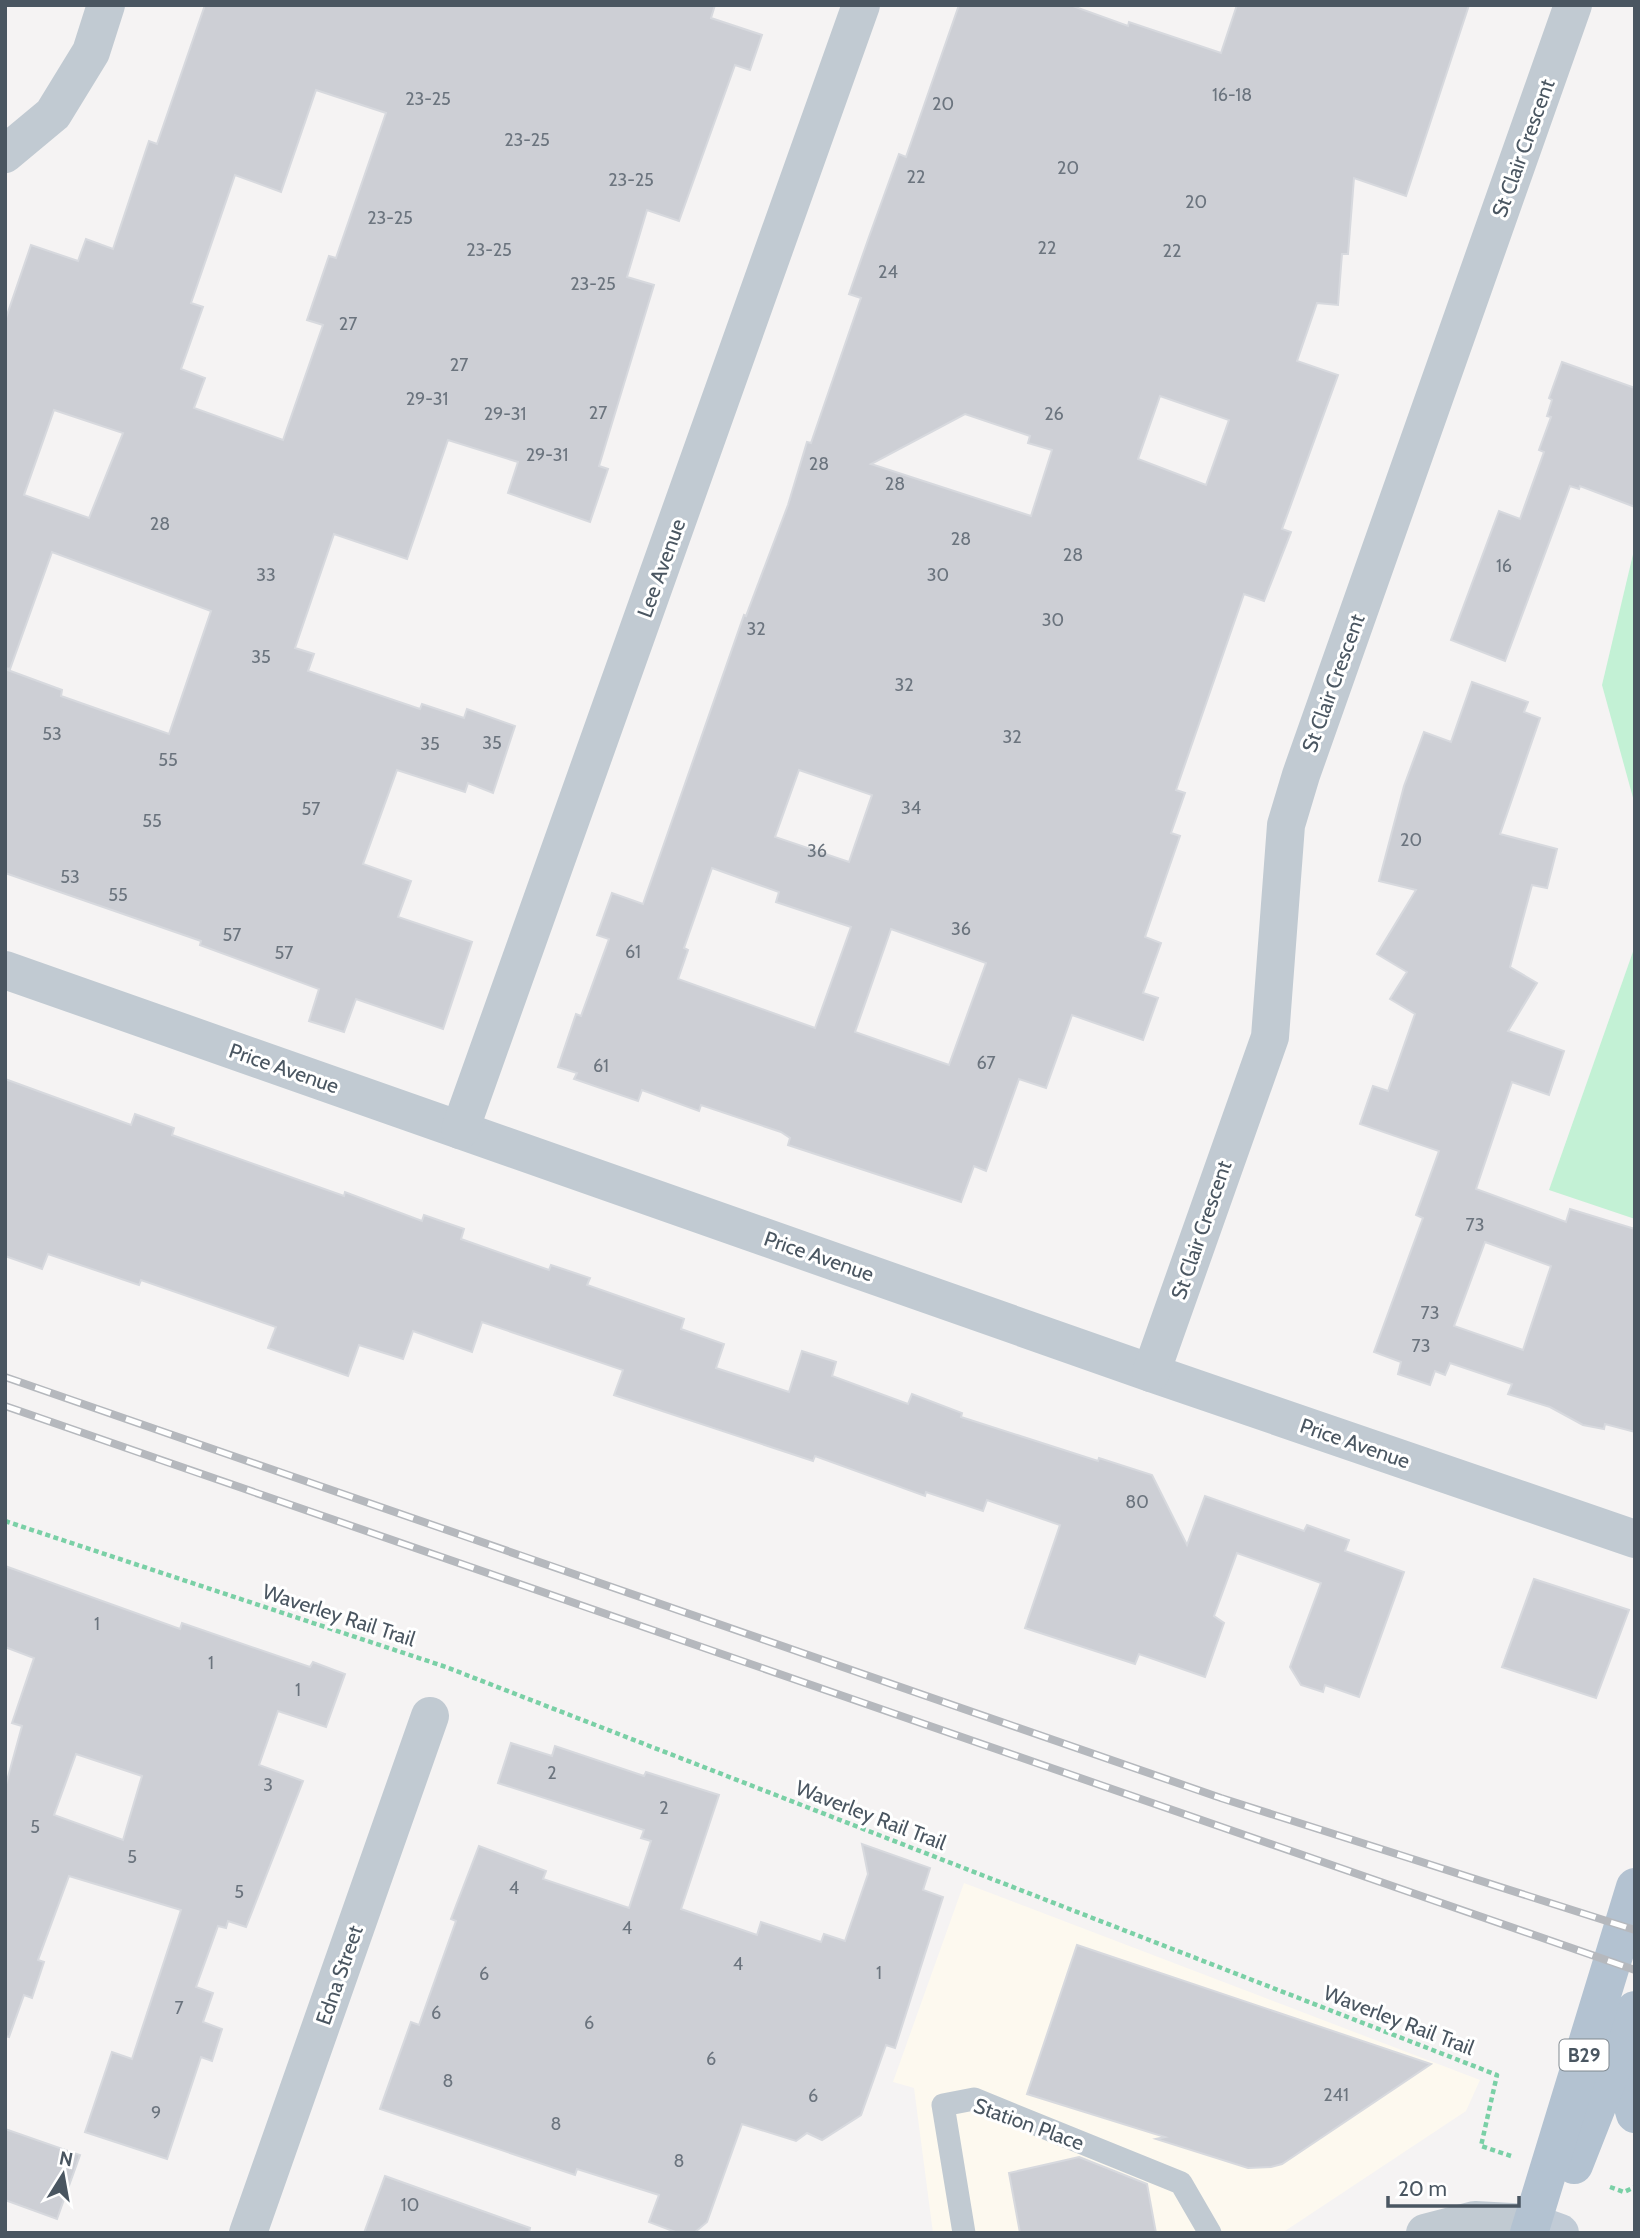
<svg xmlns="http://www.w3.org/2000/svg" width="1640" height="2238" font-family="Cabin,sans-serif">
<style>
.commercial{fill:#fdf9ef}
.green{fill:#c3f1d5}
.building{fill:#cdcfd5;stroke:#d7d9de;stroke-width:2;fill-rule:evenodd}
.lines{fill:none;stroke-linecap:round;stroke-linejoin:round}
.path{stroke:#7ad0a6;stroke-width:4.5;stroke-dasharray:5 3.5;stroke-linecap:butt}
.lane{stroke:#c1cad2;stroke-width:23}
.street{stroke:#c1cad2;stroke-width:38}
.secondary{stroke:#c1cbd6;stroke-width:38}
.primary{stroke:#b3c2d1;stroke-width:38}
.rail-casing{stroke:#b5b8bd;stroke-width:8}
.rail{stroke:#fff;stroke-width:5;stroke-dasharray:16;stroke-linecap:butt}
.labels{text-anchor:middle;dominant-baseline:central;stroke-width:6;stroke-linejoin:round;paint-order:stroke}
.number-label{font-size:18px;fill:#6b747e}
.shield{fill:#fff;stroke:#808990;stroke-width:2}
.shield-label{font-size:19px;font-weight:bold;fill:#4a5661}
.street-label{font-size:21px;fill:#4a5661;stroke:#fff}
</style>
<rect width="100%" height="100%" fill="#f5f3f3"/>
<!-- commercial -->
<polygon class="commercial" points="964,1883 1480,2080 1466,2111 1282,2233 933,2233 914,2088 893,2082"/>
<!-- green -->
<g class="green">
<polygon points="1635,546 1635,805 1602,685"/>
<polygon points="1635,946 1635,1219 1549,1190"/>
</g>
<!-- building -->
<g class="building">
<path d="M 205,5 L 715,5 L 711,18 L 762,35 L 750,70 L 735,65 L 679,221 L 647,210 L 627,277 L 654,285 L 599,466 L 608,469 L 590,522 L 508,493 L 518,462 L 448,440 L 407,559 L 334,534 L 295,648 L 314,654 L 308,671 L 420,709 L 422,704 L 464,718 L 467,709 L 515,726 L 493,793 L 468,783 L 465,792 L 397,770 L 363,864 L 411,881 L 398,917 L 472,942 L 443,1029 L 356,999 L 344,1032 L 309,1021 L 319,989 L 200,945 L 201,941 L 5,873 L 5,669 L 62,690 L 61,696 L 169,734 L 211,611 L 52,552 L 10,669 L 5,668 L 5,321 L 31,245 L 78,261 L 86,239 L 113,249 L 149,141 L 157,144 ZM 316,90 L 386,113 L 336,258 L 329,256 L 307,320 L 323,325 L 283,440 L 194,408 L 205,378 L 181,369 L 203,307 L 191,303 L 235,175 L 281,192 ZM 54,410 L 123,433 L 89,518 L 24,495 Z"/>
<path d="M 959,5 L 1070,5 L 1128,26 L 1129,22 L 1221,53 L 1237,5 L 1469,5 L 1406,196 L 1354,178 L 1348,254 L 1342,254 L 1338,305 L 1317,303 L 1297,361 L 1338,375 L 1282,529 L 1291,532 L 1264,601 L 1244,594 L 1176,790 L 1185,793 L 1171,833 L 1180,836 L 1145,937 L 1161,943 L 1143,993 L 1158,998 L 1143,1040 L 1072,1015 L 1046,1088 L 1019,1079 L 986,1171 L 974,1166 L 961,1202 L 788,1145 L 790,1138 L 781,1132 L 701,1105 L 699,1111 L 642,1090 L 638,1101 L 574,1079 L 577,1073 L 558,1067 L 576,1014 L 581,1016 L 609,939 L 597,935 L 612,893 L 643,904 L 744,615 L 746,616 L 788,505 L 807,442 L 811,443 L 861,298 L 849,294 L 869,237 L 899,154 L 906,157 ZM 1160,396 L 1229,420 L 1206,485 L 1138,459 ZM 965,414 L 1030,436 L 1028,443 L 1052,450 L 1031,516 L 871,464 ZM 799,770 L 872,795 L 849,862 L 775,837 ZM 712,868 L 779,892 L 776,902 L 851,927 L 815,1028 L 678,979 L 688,950 L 684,948 ZM 891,929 L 986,963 L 949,1065 L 855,1032 Z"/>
<polygon points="1562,362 1635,388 1635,507 1580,486 1579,489 1570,486 1505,661 1451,640 1499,511 1520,519 1544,452 1539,450 1551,417 1547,416 1552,400 1549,398"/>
<path d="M 1472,682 L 1528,702 L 1524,712 L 1540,718 L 1500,834 L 1557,849 L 1547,888 L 1532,885 L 1510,967 L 1537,983 L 1508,1031 L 1564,1051 L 1549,1095 L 1512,1082 L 1476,1189 L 1566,1222 L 1570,1209 L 1635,1229 L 1635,1432 L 1605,1424 L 1604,1429 L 1583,1425 L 1550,1407 L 1508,1394 L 1512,1384 L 1450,1363 L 1445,1375 L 1435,1371 L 1430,1385 L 1398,1374 L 1401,1362 L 1374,1352 L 1423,1218 L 1416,1215 L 1439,1151 L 1360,1124 L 1373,1086 L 1388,1091 L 1415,1014 L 1390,999 L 1407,972 L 1377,954 L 1416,890 L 1379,881 L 1404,786 L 1424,732 L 1451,742 ZM 1485,1242 L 1551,1266 L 1523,1350 L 1454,1326 Z"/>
<polygon points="5,1079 131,1125 135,1114 174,1128 172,1135 344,1196 345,1192 422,1221 424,1215 464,1229 461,1239 549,1270 551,1265 590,1278 587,1285 684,1319 681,1329 724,1344 716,1368 789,1392 802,1351 836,1362 832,1376 908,1404 912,1394 962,1413 961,1417 1098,1461 1099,1458 1152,1475 1187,1545 1205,1496 1304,1531 1307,1525 1349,1540 1345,1551 1404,1572 1359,1697 1325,1685 1323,1692 1301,1685 1290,1667 1321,1583 1237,1553 1214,1616 1224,1623 1205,1677 1139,1654 1135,1664 1025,1628 1060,1525 987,1500 983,1511 926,1492 925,1496 815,1456 813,1461 614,1395 623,1370 482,1322 472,1352 413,1331 403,1359 359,1345 348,1376 268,1348 276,1327 141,1280 139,1285 48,1254 42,1269 5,1256"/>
<path d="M 5,1566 L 180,1629 L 182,1623 L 310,1667 L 313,1662 L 345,1674 L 326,1727 L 278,1711 L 259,1765 L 303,1781 L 246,1927 L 228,1921 L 226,1928 L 218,1926 L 196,1987 L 213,1993 L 203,2022 L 222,2029 L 212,2061 L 201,2057 L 167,2159 L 85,2132 L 112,2052 L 132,2059 L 181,1910 L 69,1876 L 38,1960 L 44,1962 L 32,1998 L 24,1995 L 9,2037 L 5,2036 L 5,1788 L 22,1726 L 12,1723 L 34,1658 L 5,1647 ZM 76,1754 L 142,1776 L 123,1840 L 54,1815 Z"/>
<polygon points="1534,1579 1629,1610 1596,1698 1502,1667"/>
<polygon points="511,1743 552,1756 555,1746 644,1776 646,1772 719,1795 681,1909 757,1935 761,1922 821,1942 824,1934 845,1941 868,1874 862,1844 930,1868 923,1890 943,1897 895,2048 886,2045 861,2115 822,2140 807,2133 796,2141 742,2124 707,2222 694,2233 678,2233 649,2222 659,2195 577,2169 575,2175 380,2109 411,2022 419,2025 456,1921 451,1919 479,1846 546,1871 543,1879 629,1908 651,1841 641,1838 644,1830 498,1783"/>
<polygon points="1077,1945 1431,2064 1282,2164 1271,2167 1248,2168 1156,2139 1165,2137 1027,2094"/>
<polygon points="5,2129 80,2155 57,2219 5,2200"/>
<polygon points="1079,2157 1147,2184 1156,2233 1020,2233 1009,2173"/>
<polygon points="385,2176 530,2228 529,2233 364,2233"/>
</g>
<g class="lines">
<!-- path -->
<g class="path">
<polyline points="5,1521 446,1667 1497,2075 1481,2146 1511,2156"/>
<polyline points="1610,2187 1624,2192 1635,2187"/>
</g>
<!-- lane -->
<polyline class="lane" points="964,2233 943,2105 974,2099 1181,2183 1210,2233"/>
<!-- street -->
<g class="street">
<polyline points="5,154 53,114 91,52 106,5"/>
<polyline points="5,970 1151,1373 1635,1539"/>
<polyline points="460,1130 861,5"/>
<polyline points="1151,1373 1270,1037 1286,825 1301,775 1573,5"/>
<polyline points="248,2233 430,1716"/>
<polyline points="1425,2233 1475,2220 1532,2223"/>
</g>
<!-- secondary -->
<polyline class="secondary" points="1532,2223 1560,2233"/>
<!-- primary -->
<g class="primary">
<polyline points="1618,2055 1635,2114"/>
<polyline points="1574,2165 1635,2010"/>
<polyline points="1529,2233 1635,1887"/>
</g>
<!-- rail casing -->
<g class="rail-casing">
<g id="rail">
<polyline points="5,1377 1221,1798 1635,1930"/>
<polyline points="5,1406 1635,1970"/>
</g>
</g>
<!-- rail -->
<use href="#rail" class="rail"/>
</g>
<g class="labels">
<!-- number labels -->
<g class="number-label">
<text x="1232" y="95">16-18</text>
<text x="428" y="99">23-25</text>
<text x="943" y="104">20</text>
<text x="527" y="140">23-25</text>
<text x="1068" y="168">20</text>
<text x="916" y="177">22</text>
<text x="631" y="180">23-25</text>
<text x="1196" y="202">20</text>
<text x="390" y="218">23-25</text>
<text x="1047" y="248">22</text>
<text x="489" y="250">23-25</text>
<text x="1172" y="251">22</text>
<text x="888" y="272">24</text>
<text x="593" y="284">23-25</text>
<text x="348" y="324">27</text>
<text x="459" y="365">27</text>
<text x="427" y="399">29-31</text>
<text x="598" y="413">27</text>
<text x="505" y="414">29-31</text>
<text x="1054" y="414">26</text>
<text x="547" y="455">29-31</text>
<text x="819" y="464">28</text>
<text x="895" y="484">28</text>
<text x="160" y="524">28</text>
<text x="961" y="539">28</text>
<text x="1073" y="555">28</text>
<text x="1504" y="566">16</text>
<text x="266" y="575">33</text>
<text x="938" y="575">30</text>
<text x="1053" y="620">30</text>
<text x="756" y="629">32</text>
<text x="261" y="657">35</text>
<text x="904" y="685">32</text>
<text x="52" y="734">53</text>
<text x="1012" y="737">32</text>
<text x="492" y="743">35</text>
<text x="430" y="744">35</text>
<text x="168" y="760">55</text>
<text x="911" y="808">34</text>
<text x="311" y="809">57</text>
<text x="152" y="821">55</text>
<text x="1411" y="840">20</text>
<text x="817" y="851">36</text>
<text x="70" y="877">53</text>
<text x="118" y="895">55</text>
<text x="961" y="929">36</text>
<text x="232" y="935">57</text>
<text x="633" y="952">61</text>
<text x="284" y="953">57</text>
<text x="986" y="1063">67</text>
<text x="601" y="1066">61</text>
<text x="1475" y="1225">73</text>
<text x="1430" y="1313">73</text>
<text x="1421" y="1346">73</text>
<text x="1137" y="1502">80</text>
<text x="97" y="1624">1</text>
<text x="211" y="1663">1</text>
<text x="298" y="1690">1</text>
<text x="552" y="1773">2</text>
<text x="268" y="1785">3</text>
<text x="664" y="1808">2</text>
<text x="35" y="1827">5</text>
<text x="132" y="1857">5</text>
<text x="514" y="1888">4</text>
<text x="239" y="1892">5</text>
<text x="627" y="1928">4</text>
<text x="738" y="1964">4</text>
<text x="879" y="1973">1</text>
<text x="484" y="1974">6</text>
<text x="179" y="2008">7</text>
<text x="436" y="2013">6</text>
<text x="589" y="2023">6</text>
<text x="711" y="2059">6</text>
<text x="448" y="2081">8</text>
<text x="1336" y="2095">241</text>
<text x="813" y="2096">6</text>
<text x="156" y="2113">9</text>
<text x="556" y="2124">8</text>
<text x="679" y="2161">8</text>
<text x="410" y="2205">10</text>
</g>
<!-- shield labels -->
<rect class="shield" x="1559.5" y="2039.5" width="49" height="31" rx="5"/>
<g class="shield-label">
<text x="1584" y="2055">B29</text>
</g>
<!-- street labels -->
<g class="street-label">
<text transform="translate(1523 148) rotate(-70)">St Clair Crescent</text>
<text transform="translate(661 568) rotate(-70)">Lee Avenue</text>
<text transform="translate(1333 683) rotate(-70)">St Clair Crescent</text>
<text transform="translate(284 1068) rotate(19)">Price Avenue</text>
<text transform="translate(1201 1230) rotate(-71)">St Clair Crescent</text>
<text transform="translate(819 1256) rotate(19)">Price Avenue</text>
<text transform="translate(1355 1443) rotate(19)">Price Avenue</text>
<text transform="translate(339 1615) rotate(18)">Waverley Rail Trail</text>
<text transform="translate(871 1815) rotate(21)">Waverley Rail Trail</text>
<text transform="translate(339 1975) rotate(-71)">Edna Street</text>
<text transform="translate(1399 2020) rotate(21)">Waverley Rail Trail</text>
<text transform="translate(1029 2124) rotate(20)">Station Place</text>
</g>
</g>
<!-- border -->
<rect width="1640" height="2238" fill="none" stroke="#4a5661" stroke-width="14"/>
<!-- north arrow -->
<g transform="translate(63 2175) rotate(11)" stroke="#ffffff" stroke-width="5" paint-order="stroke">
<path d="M0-5L12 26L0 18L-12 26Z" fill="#4a5661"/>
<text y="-10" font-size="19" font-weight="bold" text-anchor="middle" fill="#4a5661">N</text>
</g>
<!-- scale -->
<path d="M1388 2196v10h131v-10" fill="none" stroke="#4a5661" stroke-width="3.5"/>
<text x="1398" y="2196" font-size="21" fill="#4a5661" stroke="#ffffff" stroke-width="5" paint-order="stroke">20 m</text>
</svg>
